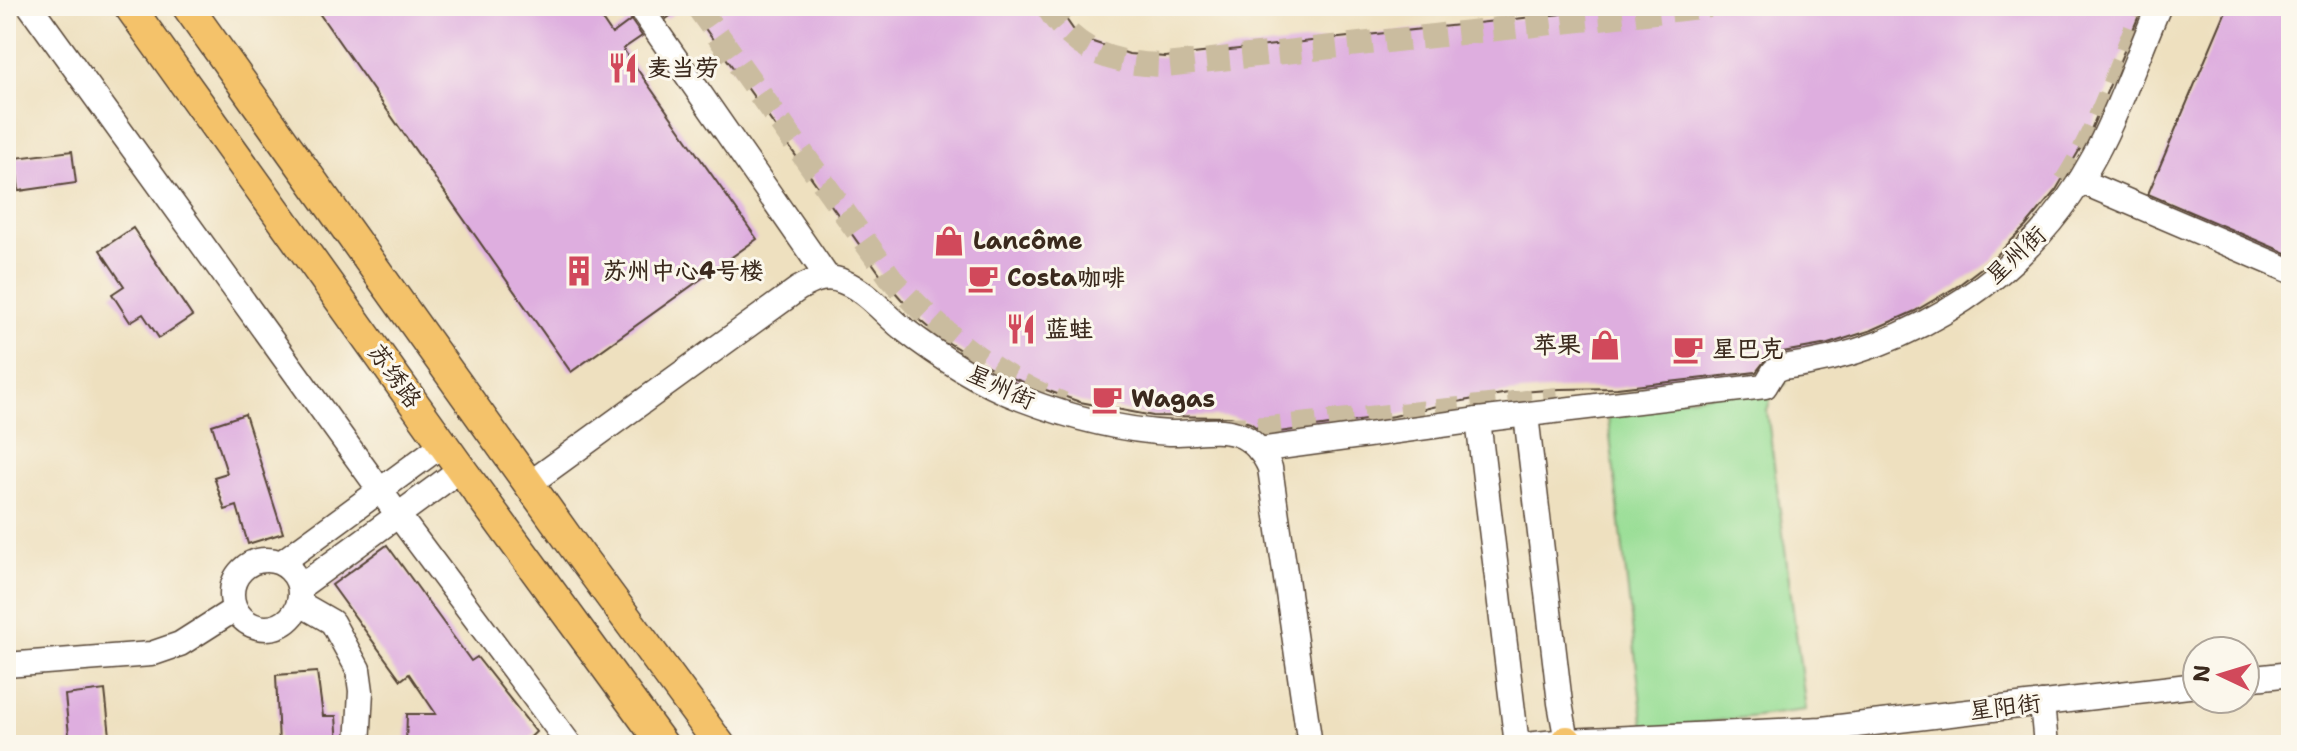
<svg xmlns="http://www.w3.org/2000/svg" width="2297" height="751" font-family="'Shantell Sans','LXGW WenKai TC',sans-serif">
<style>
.green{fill:#9ade96;stroke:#6a845a;stroke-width:2}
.building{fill:#deaedf}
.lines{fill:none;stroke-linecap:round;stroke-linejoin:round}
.minor-tunnel{stroke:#cabc9f;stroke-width:24;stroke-dasharray:24 12;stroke-linecap:butt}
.minor-casing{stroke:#564536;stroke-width:27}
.major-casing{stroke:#564536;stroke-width:33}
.minor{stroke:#fff;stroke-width:24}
.major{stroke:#f4c26a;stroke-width:30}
.labels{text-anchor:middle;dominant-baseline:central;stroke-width:6;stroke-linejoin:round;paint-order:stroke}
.poi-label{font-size:24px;font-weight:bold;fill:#3b2a1e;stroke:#fbf7ec;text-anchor:start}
.street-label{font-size:24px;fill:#3b2a1e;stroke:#fbf7ec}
</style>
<rect width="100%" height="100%" fill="#fbf7ec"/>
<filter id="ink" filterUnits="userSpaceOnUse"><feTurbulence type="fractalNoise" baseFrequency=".0125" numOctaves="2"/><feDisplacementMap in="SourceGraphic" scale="16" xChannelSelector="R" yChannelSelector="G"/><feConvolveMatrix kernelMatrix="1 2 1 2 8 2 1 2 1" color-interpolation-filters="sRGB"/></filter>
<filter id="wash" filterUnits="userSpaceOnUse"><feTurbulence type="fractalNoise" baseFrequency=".006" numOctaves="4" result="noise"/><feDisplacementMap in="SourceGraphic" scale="32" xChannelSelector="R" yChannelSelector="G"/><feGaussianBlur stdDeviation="1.8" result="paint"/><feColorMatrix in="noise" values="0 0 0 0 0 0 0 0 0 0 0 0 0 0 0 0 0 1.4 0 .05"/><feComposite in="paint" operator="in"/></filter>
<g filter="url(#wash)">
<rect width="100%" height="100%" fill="#eee0bf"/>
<!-- green -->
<polygon class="green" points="1787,383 1772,393 1767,411 1806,710 1644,730 1607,410"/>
<g id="blocks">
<!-- building -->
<g class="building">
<polygon points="314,6 593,6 612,34 631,20 642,36 623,49 757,239 571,372"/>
<polygon points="657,6 684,6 666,19"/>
<polygon points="689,6 1057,6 1073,29 1093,42 1129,54 1165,57 1635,6 2143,6 2090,132 2056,190 2026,226 1993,259 1956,287 1915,311 1872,330 1828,344 1777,353 1767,358 1756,372 1617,388 1560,389 1508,393 1446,404 1394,416 1265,434 1250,423 1231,417 1153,416 1080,402 1012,378 981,363 944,340 919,319 886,282"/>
<polygon points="2228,6 2291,6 2291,255 2148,194"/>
<polygon points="72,151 76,183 19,191 15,158"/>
<polygon points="133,228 192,316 159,338 143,314 130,322 112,294 124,286 100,250"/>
<polygon points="245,414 283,533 248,544 237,506 225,510 214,477 227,473 212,425"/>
<polygon points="387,545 471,661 477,657 536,732 522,745 406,745 407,714 436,714 409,674 401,680 332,585"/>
<polygon points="317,672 323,716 336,716 338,745 279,745 276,675"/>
<polygon points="105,690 111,745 70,745 65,695"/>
</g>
</g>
</g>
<g filter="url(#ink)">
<use href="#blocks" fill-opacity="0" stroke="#564536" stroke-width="2"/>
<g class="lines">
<!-- minor-tunnel -->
<g class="minor-tunnel">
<path d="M 697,6 L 891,278 C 942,334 992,375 1063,404"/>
<path d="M 1047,6 C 1075,53 1113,64 1165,65 L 1710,6"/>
<polyline points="2286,6 2291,8"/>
<path d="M 2066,182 C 2099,131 2121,63 2145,6"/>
<polyline points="1221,429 1269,428 1558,399"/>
</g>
<!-- minor casing -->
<g class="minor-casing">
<g id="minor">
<polyline points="30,6 398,515 570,745"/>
<polyline points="639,6 828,278"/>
<polyline points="2080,181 2291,271"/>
<polyline points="1526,415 1560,703 1567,741"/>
<polyline points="1478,420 1517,745"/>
<path d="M 1259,450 L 1478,420 L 1765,386 L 1774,371 L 1783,367 C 1913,351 2032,273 2094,157 C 2120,109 2137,56 2159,6"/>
<path d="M 529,484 L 798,289 C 814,280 827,274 844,282 C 866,291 883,312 901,327 C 938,356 978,382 1022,399 C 1069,417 1119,430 1170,433 C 1191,434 1216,427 1237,434 C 1252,439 1264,453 1270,468 L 1310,745"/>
<circle cx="266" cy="594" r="34"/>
<polyline points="281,563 443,444"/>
<polyline points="300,587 461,469"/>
<polyline points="299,603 332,622 358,669 361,691 358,745"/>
<polyline points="6,665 151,654 180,644 235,609"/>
<polyline points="2245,679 2291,674"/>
<polyline points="2042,703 2046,745"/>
<polyline points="1525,745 1567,741 1822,729 2197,685"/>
</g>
</g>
<!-- major casing -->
<g class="major-casing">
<g id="major">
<polyline points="129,6 461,469 663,745"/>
<polyline points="187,6 574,547 720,745"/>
<polyline points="1567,741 1567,745"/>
</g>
</g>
<!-- minor -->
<use href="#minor" class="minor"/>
<!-- major -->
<use href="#major" class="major"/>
</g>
</g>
<!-- icons -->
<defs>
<g id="restaurant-bare" transform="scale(2.4)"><path d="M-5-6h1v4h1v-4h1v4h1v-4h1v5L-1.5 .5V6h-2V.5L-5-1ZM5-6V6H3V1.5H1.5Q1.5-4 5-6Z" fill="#d1495b" stroke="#fbf7ec" stroke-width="2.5" paint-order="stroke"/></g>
<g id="shop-bare" transform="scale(2.4)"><path d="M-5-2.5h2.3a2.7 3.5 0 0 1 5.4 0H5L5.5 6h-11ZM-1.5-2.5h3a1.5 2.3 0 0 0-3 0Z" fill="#d1495b" stroke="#fbf7ec" stroke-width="2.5" paint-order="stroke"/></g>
<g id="building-bare" transform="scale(2.4)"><path d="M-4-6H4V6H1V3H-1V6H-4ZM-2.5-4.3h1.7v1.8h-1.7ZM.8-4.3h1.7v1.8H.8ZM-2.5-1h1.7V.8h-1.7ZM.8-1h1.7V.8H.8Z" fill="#d1495b" stroke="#fbf7ec" stroke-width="2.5" paint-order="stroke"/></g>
<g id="cafe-bare" transform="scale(2.4)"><path d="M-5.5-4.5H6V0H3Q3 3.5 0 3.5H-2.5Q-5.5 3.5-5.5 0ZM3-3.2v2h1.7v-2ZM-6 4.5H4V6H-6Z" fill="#d1495b" stroke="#fbf7ec" stroke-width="2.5" paint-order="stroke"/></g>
</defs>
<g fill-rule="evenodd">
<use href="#restaurant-bare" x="623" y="68"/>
<use href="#shop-bare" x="949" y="241"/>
<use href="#building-bare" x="579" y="271"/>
<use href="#cafe-bare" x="983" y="278"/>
<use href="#restaurant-bare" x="1021" y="329"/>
<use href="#shop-bare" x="1605" y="345"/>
<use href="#cafe-bare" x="1688" y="349"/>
<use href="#cafe-bare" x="1107" y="399"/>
</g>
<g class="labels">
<!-- poi labels -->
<g class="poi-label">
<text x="647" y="68">麦当劳</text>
<text x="973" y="241">Lancôme</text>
<text x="603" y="271">苏州中心4号楼</text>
<text x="1007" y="278">Costa咖啡</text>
<text x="1045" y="329">蓝蛙</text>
<text x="1581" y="345" text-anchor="end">苹果</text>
<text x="1712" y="349">星巴克</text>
<text x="1131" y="399">Wagas</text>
</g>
<!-- street labels -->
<g class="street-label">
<text transform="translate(2016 255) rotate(-43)">星州街</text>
<text transform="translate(395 376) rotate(54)">苏绣路</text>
<text transform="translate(1001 387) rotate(25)">星州街</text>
<text transform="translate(2005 707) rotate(-7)">星阳街</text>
</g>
</g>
<!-- margin -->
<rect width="2297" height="751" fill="none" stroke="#fbf7ec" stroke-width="32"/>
<!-- north arrow -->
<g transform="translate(2221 675) rotate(274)"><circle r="38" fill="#fbf7ec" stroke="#aea59a" stroke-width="2"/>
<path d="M0-6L14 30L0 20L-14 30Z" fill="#d1495b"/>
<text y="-12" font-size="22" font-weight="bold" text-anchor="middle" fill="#3b2a1e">N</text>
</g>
</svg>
